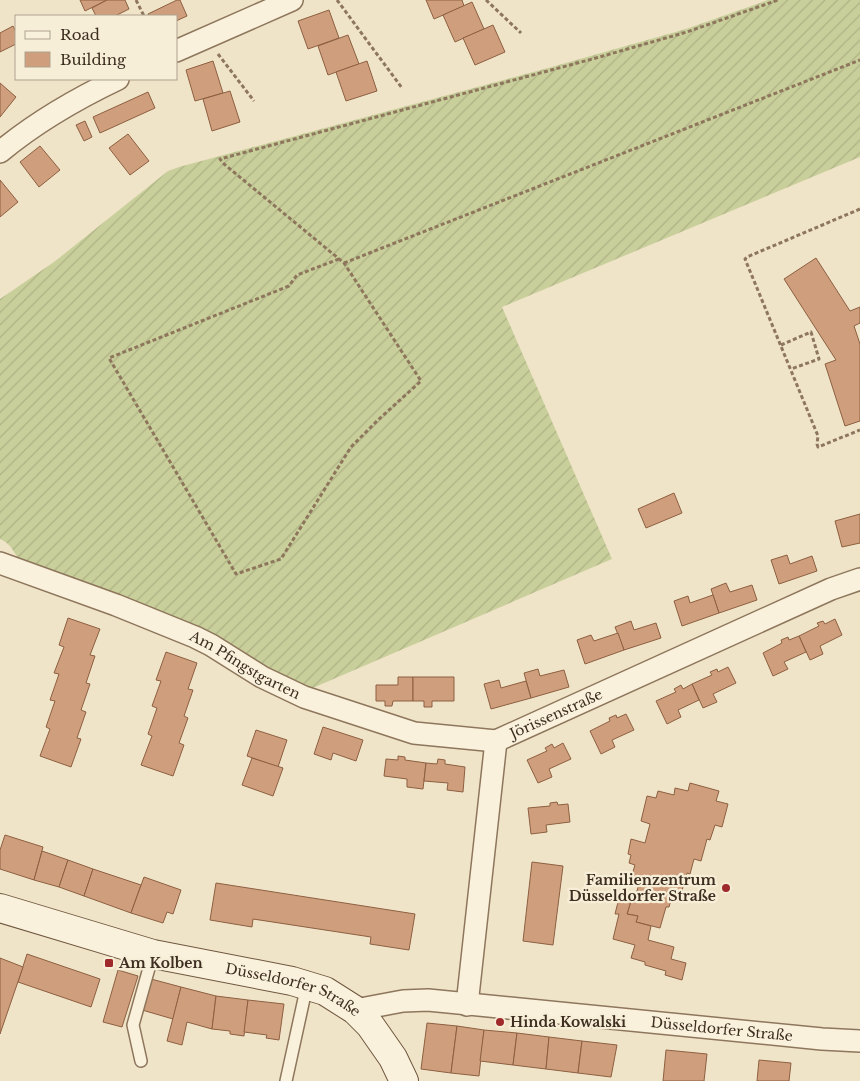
<svg xmlns="http://www.w3.org/2000/svg" width="860" height="1081" font-family="'Libre Baskerville',serif">
<style>
.garden{fill:url(#garden-furrows)}
.building{fill:#cf9f7d;stroke:#8d5f41}
.lines{fill:none;stroke-linecap:round;stroke-linejoin:round}
.lane-casing{stroke:#8d765c;stroke-width:14}
.street-casing{stroke:#8d765c;stroke-width:24}
.secondary-casing{stroke:#6f573f;stroke-width:30}
.path{stroke:#8d765c;stroke-width:3;stroke-dasharray:4 2.5;stroke-linecap:butt}
.lane{stroke:#faf1dc;stroke-width:11}
.street{stroke:#faf1dc;stroke-width:21}
.secondary{stroke:#faf1dc;stroke-width:28}
.poi-dot{fill:#9e2a2b;stroke:#f7eed8;stroke-width:2}
.labels{text-anchor:middle;dominant-baseline:central;stroke-width:4.5;stroke-linejoin:round;paint-order:stroke}
.street-label{font-size:14px;fill:#3d2e20;stroke:#f7eed8}
.poi-label{font-size:14px;font-weight:bold;fill:#3d2e20;stroke:#f7eed8;text-anchor:start}
</style>
<defs>
<pattern id="garden-furrows" width="10" height="10" patternUnits="userSpaceOnUse" patternTransform="scale(1.25)"><rect width="10" height="10" fill="#c9cf9b"/><path d="M-1 1l2-2M0 10L10 0M9 11l2-2" fill="none" stroke="#aeb285"/></pattern>
</defs>
<rect width="100%" height="100%" fill="#f0e4c8"/>
<!-- garden -->
<path class="garden" d="M 768,0 L 860,0 L 860,157 L 502,307 L 612,559 L 308,690 L 23,562 C 12,554 14,545 0,539 L 0,299 L 54,262 L 168,171 L 179,167 L 548,68 L 686,29 Z"/>
<!-- building -->
<g class="building">
<polygon points="80,0 107,0 85,11"/>
<polygon points="107,0 125,0 129,9 115,16 96,16 92,8"/>
<polygon points="177,0 180,0 187,16 176,21 176,16 149,16 148,14"/>
<polygon points="426,0 462,0 464,6 434,19"/>
<polygon points="472,2 484,29 455,42 443,15"/>
<polygon points="329,10 339,38 308,49 298,21"/>
<polygon points="493,25 505,52 475,65 463,38"/>
<polygon points="13,26 16,32 16,44 0,52 0,33"/>
<polygon points="348,35 359,64 328,75 318,46"/>
<polygon points="213,61 223,93 195,101 186,70"/>
<polygon points="367,61 377,91 346,101 336,72"/>
<polygon points="0,83 16,97 0,117"/>
<polygon points="230,91 240,122 212,131 203,99"/>
<polygon points="148,92 155,108 100,133 93,117"/>
<polygon points="85,121 92,137 84,141 76,125"/>
<polygon points="128,134 149,161 130,175 109,148"/>
<polygon points="40,146 60,170 39,187 20,162"/>
<polygon points="0,180 18,202 0,217"/>
<polygon points="816,258 850,311 860,307 860,323 854,326 860,344 860,421 845,426 825,364 836,360 784,279"/>
<polygon points="674,493 682,513 646,528 638,509"/>
<polygon points="860,514 860,543 842,547 835,521"/>
<polygon points="787,555 790,564 812,556 817,571 779,584 771,560"/>
<polygon points="726,583 730,592 752,585 757,600 719,613 711,589"/>
<polygon points="713,595 719,613 682,626 674,601 688,596 690,603"/>
<polygon points="68,618 100,629 90,655 95,656 86,683 90,684 81,710 86,712 77,738 81,739 71,767 40,756 50,729 46,727 55,701 50,700 59,674 54,673 64,647 59,645"/>
<polygon points="835,619 842,635 820,646 823,654 810,660 799,636 819,626 817,623 823,621 825,624"/>
<polygon points="631,621 634,630 656,623 661,638 624,650 615,627"/>
<polygon points="618,633 624,650 585,664 577,640 591,635 594,641"/>
<polygon points="799,636 806,652 784,662 788,669 773,676 763,653 782,643 781,640 788,637 789,640"/>
<polygon points="166,652 197,663 188,689 193,690 184,716 188,718 179,743 184,745 173,776 141,765 152,736 148,734 157,708 152,706 161,681 156,680"/>
<polygon points="728,667 736,683 713,694 717,702 703,708 692,684 712,675 710,672 717,669 718,672"/>
<polygon points="538,669 540,676 564,670 569,687 531,698 524,673"/>
<polygon points="398,677 413,677 413,701 393,701 392,706 385,706 385,701 376,701 376,685 398,685"/>
<polygon points="413,677 454,677 454,701 432,701 432,707 424,707 424,701 413,701"/>
<polygon points="499,680 501,688 526,681 531,698 491,709 484,684"/>
<polygon points="692,684 699,700 678,710 681,717 667,724 656,701 676,692 674,689 681,685 683,689"/>
<polygon points="626,714 634,730 612,740 615,747 601,754 590,731 610,721 609,718 616,715 617,718"/>
<polygon points="323,727 363,740 356,761 333,753 331,760 314,754"/>
<polygon points="256,730 287,740 278,767 247,756"/>
<polygon points="563,743 571,759 549,769 552,777 538,783 527,760 547,751 545,748 552,744 554,748"/>
<polygon points="398,756 405,757 405,760 426,763 423,789 407,787 407,779 384,776 386,759 398,760"/>
<polygon points="252,758 283,768 273,796 242,785"/>
<polygon points="438,759 445,760 445,764 465,767 463,792 447,790 448,783 424,781 426,763 437,764"/>
<polygon points="690,783 719,791 716,801 728,804 722,827 715,825 710,840 707,839 701,861 694,859 690,874 687,873 681,894 673,893 669,907 666,907 660,928 636,922 638,916 627,914 631,901 634,902 640,880 631,878 635,865 629,863 631,855 628,854 631,839 645,843 650,824 641,821 647,796 656,798 658,791 674,795 675,788 688,791"/>
<polygon points="557,802 558,805 568,804 570,822 546,825 547,832 531,834 528,808 550,806 550,803"/>
<polygon points="5,835 43,847 34,880 0,869 0,850"/>
<polygon points="42,851 68,860 59,887 34,880"/>
<polygon points="68,860 93,869 84,896 59,887"/>
<polygon points="532,862 563,866 553,945 523,941"/>
<polygon points="93,869 141,885 131,913 84,896"/>
<polygon points="144,877 181,890 173,914 167,912 163,923 131,913"/>
<polygon points="216,883 415,914 409,950 370,944 371,937 253,919 252,927 210,920"/>
<polygon points="619,898 631,901 627,914 638,916 636,922 651,926 648,940 674,947 671,959 686,963 682,980 665,975 666,971 645,965 645,962 631,958 635,945 613,939 619,914 615,914"/>
<polygon points="27,954 100,979 91,1007 18,982"/>
<polygon points="0,958 23,967 0,1034"/>
<polygon points="118,970 138,976 122,1027 103,1022"/>
<polygon points="151,979 181,987 173,1019 142,1010"/>
<polygon points="181,987 216,996 212,1029 187,1022 182,1045 167,1041"/>
<polygon points="216,996 248,1000 244,1036 230,1034 230,1031 212,1029"/>
<polygon points="248,1000 284,1004 279,1040 266,1038 267,1035 244,1032"/>
<polygon points="427,1023 457,1026 451,1073 421,1069"/>
<polygon points="457,1026 484,1030 479,1076 451,1073"/>
<polygon points="484,1030 517,1033 513,1065 480,1061"/>
<polygon points="517,1033 549,1037 546,1069 513,1065"/>
<polygon points="549,1037 582,1041 578,1073 546,1069"/>
<polygon points="582,1041 617,1045 611,1077 578,1073"/>
<polygon points="666,1050 707,1054 704,1081 663,1081"/>
<polygon points="759,1060 791,1063 789,1081 757,1081"/>
</g>
<g class="lines">
<!-- lane casing -->
<g class="lane-casing">
<g id="lane">
<polyline points="141,1061 133,1025 153,954"/>
<polyline points="286,1081 307,985"/>
</g>
</g>
<!-- street casing -->
<g class="street-casing">
<g id="street">
<polyline points="176,51 292,0"/>
<path d="M 0,152 C 36,122 76,99 118,79"/>
<path id="s1" d="M 0,563 L 116,605 L 195,637 L 211,645 L 262,677 L 304,697 L 414,733 L 496,741"/>
<path id="s2" d="M 496,741 L 831,589 L 860,579"/>
<polyline points="467,1005 496,741"/>
<path id="s3" d="M 355,1010 L 403,1001 L 428,1000 L 822,1039 L 860,1041"/>
</g>
</g>
<!-- secondary casing -->
<g class="secondary-casing">
<g id="secondary">
<path id="s4" d="M 0,908 L 153,954 L 292,981 L 325,991 L 355,1010 L 370,1025 L 393,1058 L 404,1081"/>
</g>
</g>
<!-- path -->
<g class="path">
<polyline points="136,0 144,16"/>
<polyline points="337,0 402,88"/>
<polyline points="486,0 521,33"/>
<polyline points="218,54 254,101"/>
<polyline points="860,209 747,257 745,259 818,436 817,444 818,447 860,430"/>
<polyline points="339,259 297,275 289,286 109,358 236,574 281,559 351,447 378,420 421,381 344,263 224,164 220,159 596,58 687,32 778,0"/>
<polyline points="344,263 860,60"/>
<polyline points="781,345 811,332 819,359 791,369"/>
</g>
<!-- lane -->
<use href="#lane" class="lane"/>
<!-- street -->
<use href="#street" class="street"/>
<!-- secondary -->
<use href="#secondary" class="secondary"/>
</g>
<!-- markers -->
<g class="poi-dot">
<circle cx="726" cy="888" r="5"/>
<rect x="104" y="958" width="10" height="10" rx="2.5"/>
<circle cx="500" cy="1022" r="5"/>
</g>
<g class="labels">
<!-- street labels -->
<g class="street-label">
<text stroke="none"><textPath href="#s1" startOffset="266">Am Pfingstgarten</textPath></text>
<text stroke="none"><textPath href="#s2" startOffset="66">Jörissenstraße</textPath></text>
<text stroke="none"><textPath href="#s4" startOffset="305">Düsseldorfer Straße</textPath></text>
<text stroke="none"><textPath href="#s3" startOffset="369">Düsseldorfer Straße</textPath></text>
</g>
<!-- poi labels -->
<g class="poi-label">
<text x="716" y="880" text-anchor="end">Familienzentrum<tspan x="716" dy="16">Düsseldorfer Straße</tspan></text>
<text x="119" y="963">Am Kolben</text>
<text x="510" y="1022">Hinda Kowalski</text>
</g>
</g>
<!-- legend -->
<rect x="15" y="15" width="162" height="65" fill="#f7eed8" stroke="#ada18e"/>
<rect x="25" y="31" width="25" height="8" fill="#faf1dc" stroke="#ada18e"/>
<text x="60" y="40" font-size="15" fill="#3d2e20">Road</text>
<rect x="25" y="52" width="25" height="15" fill="#cf9f7d" stroke="#ada18e"/>
<text x="60" y="65" font-size="15" fill="#3d2e20">Building</text>
</svg>
